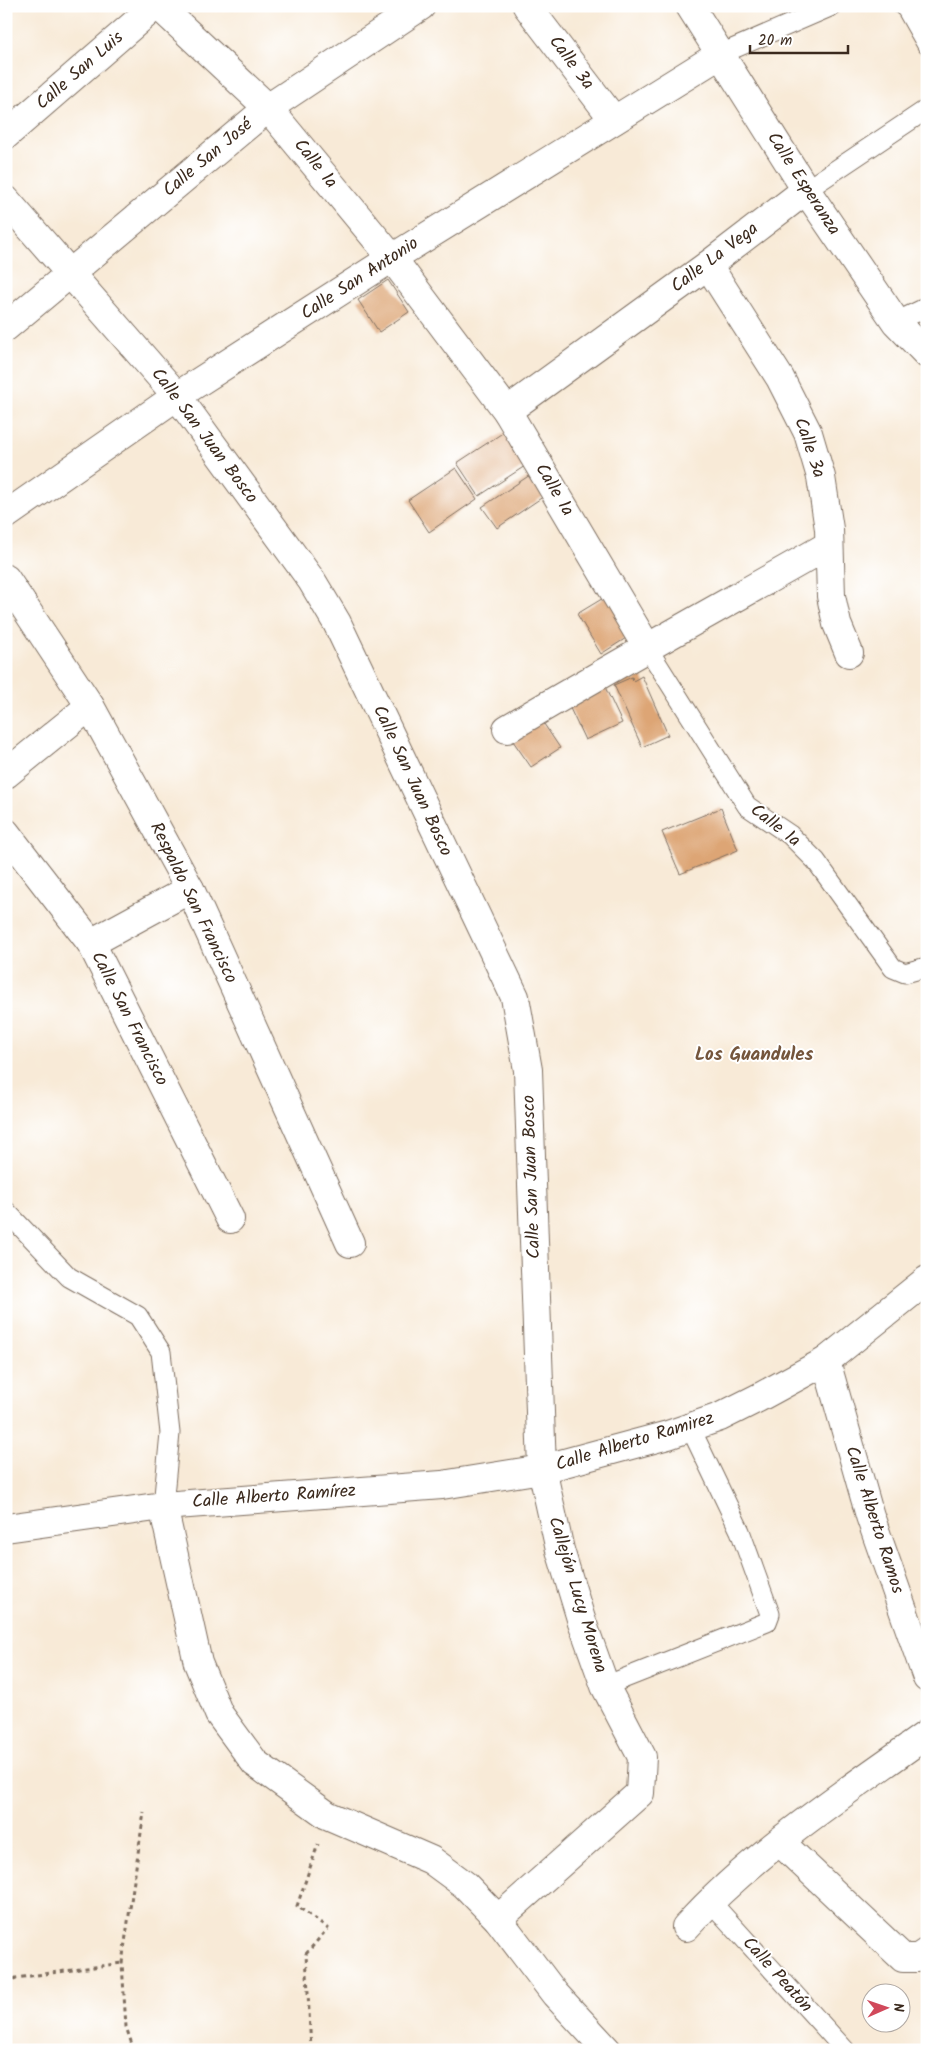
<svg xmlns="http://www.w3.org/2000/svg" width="933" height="2056" font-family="Kalam,sans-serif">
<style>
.building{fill:#dda574}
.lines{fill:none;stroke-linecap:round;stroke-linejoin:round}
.service-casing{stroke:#7d6d5f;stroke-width:21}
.minor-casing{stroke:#7d6d5f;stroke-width:30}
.path{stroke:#7d6d5f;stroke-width:3;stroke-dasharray:4 4;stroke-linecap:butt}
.service{stroke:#fff;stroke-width:19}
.minor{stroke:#fff;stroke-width:28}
.labels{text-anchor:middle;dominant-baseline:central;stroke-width:4;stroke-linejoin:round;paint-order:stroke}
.street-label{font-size:18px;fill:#3b2a1e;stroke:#fff}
.neighbourhood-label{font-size:19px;font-weight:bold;fill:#74553c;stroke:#fff}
</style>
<rect width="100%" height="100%" fill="#fff"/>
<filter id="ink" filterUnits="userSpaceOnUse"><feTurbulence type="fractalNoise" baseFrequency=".02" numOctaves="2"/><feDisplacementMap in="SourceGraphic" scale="10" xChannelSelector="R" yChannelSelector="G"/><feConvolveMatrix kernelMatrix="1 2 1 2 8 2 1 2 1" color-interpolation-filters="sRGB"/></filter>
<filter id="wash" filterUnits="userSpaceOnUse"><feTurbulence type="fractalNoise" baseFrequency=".0096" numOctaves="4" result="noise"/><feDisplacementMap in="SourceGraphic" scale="20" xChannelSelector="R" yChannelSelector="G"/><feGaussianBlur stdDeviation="1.12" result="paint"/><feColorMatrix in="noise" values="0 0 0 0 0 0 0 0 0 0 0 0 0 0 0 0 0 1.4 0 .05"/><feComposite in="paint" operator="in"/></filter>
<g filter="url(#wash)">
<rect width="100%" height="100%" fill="#f8ead7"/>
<g id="blocks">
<!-- building -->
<g class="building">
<polygon points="388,280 409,312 379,332 358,300"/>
<polygon points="504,432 525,466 479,496 457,463"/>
<polygon points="456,468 477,499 429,532 408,500"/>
<polygon points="536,471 550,492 497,528 482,507"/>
<polygon points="610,594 634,633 601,654 577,614"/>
<polygon points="642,676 668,735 642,747 614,685 632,677 633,681"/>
<polygon points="605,687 622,723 585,740 568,704"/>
<polygon points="542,721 560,748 531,767 513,741"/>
<polygon points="721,808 738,850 680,874 662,832"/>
</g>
</g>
</g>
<g filter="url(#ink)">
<use href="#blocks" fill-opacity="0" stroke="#7d6d5f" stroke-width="1"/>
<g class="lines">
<!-- service casing -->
<g class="service-casing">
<g id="service">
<polyline points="903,6 906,8 927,45"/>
<polyline points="721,54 832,6"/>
<polyline points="806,190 927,109"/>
<polyline points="896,322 927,307"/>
<polyline points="648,649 747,806 790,835 816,861 893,968 905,973 927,967"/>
<polyline points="6,1211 69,1277 138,1316 161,1352 170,1433 163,1506"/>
<polyline points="605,1686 767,1622 770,1614 740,1531 690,1427"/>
<polyline points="710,1901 845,2050"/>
</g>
</g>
<!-- minor casing -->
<g class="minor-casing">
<g id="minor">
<polyline points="159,6 268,108 392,258 507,411 648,649"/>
<polyline points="527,6 614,120"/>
<polyline points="690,6 806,190 896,322 927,354"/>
<polyline points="6,135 155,6"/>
<polyline points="6,200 177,396 312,581 337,623 515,997 528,1070 542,1469 560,1550 581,1619 605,1686 642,1757 640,1793 498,1919"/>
<polyline points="708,265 780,378 808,433 821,477 829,529 831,596 837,624 849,653"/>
<polyline points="6,327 268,108 421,6"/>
<polyline points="507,411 708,265 806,190"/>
<polyline points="6,515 177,396 392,258 721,54"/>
<polyline points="6,579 90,706 190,889 350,1243"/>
<path d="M 507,729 C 613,666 722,606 829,545"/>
<polyline points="6,774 90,706"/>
<polyline points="6,833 91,943 230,1219"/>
<polyline points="91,943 190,889"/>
<polyline points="826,1361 870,1516 927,1678"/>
<polyline points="163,1506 198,1663 219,1714 255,1763 327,1815 431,1860 465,1885 498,1919 555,1994 607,2050"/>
<polyline points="6,1528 163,1506 442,1485 542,1469 668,1435 720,1417 758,1398 826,1361 927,1280"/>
<polyline points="780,1842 903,1958 918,1958 927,1952"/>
<path d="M 686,1927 C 755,1851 844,1794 927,1734"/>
</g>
</g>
<!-- path -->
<g class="path">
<polyline points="6,1982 16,1978 122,1963"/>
<polyline points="134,2050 126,2027 122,1963 144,1812"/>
<polyline points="311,2050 306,1954 328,1928 297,1906 318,1844"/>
</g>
<!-- service -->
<use href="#service" class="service"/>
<!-- minor -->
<use href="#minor" class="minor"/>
</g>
</g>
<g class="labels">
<!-- street labels -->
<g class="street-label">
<text transform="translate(571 63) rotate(53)">Calle 3a</text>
<text transform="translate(80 71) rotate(-41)">Calle San Luis</text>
<text transform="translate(208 158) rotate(-40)">Calle San José</text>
<text transform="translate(315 164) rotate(51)">Calle 1a</text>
<text transform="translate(803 184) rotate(57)">Calle Esperanza</text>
<text transform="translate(715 258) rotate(-37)">Calle La Vega</text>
<text transform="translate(360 279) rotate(-33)">Calle San Antonio</text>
<text transform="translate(204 436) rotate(53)">Calle San Juan Bosco</text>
<text transform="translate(809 448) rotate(71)">Calle 3a</text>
<text transform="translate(554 490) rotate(59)">Calle 1a</text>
<text transform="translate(412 781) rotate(65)">Calle San Juan Bosco</text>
<text transform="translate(775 826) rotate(38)">Calle 1a</text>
<text transform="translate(193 903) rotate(64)">Respaldo San Francisco</text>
<text transform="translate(129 1019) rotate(63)">Calle San Francisco</text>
<text transform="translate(532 1177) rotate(-92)">Calle San Juan Bosco</text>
<text transform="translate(635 1442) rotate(-17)">Calle Alberto Ramirez</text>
<text transform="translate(274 1497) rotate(-4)">Calle Alberto Ramírez</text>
<text transform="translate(874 1520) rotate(72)">Calle Alberto Ramos</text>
<text transform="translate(577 1595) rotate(73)">Callejón Lucy Morena</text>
<text transform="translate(777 1975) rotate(48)">Calle Peatón</text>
</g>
<!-- neighbourhood labels -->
<g class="neighbourhood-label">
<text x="754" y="1055">Los Guandules</text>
</g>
</g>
<!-- margin -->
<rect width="933" height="2056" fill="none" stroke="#fff" stroke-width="25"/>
<!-- north arrow -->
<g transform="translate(886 2008) rotate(88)"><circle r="24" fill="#ffffff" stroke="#b1aaa5"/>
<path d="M0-4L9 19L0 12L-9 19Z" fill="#d1495b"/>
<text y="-8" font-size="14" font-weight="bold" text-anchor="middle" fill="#3b2a1e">N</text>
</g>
<!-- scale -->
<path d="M750 45v8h98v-8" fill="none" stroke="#3b2a1e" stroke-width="2.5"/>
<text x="758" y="45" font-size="15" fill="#3b2a1e" stroke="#ffffff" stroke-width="4" paint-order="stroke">20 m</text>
</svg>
